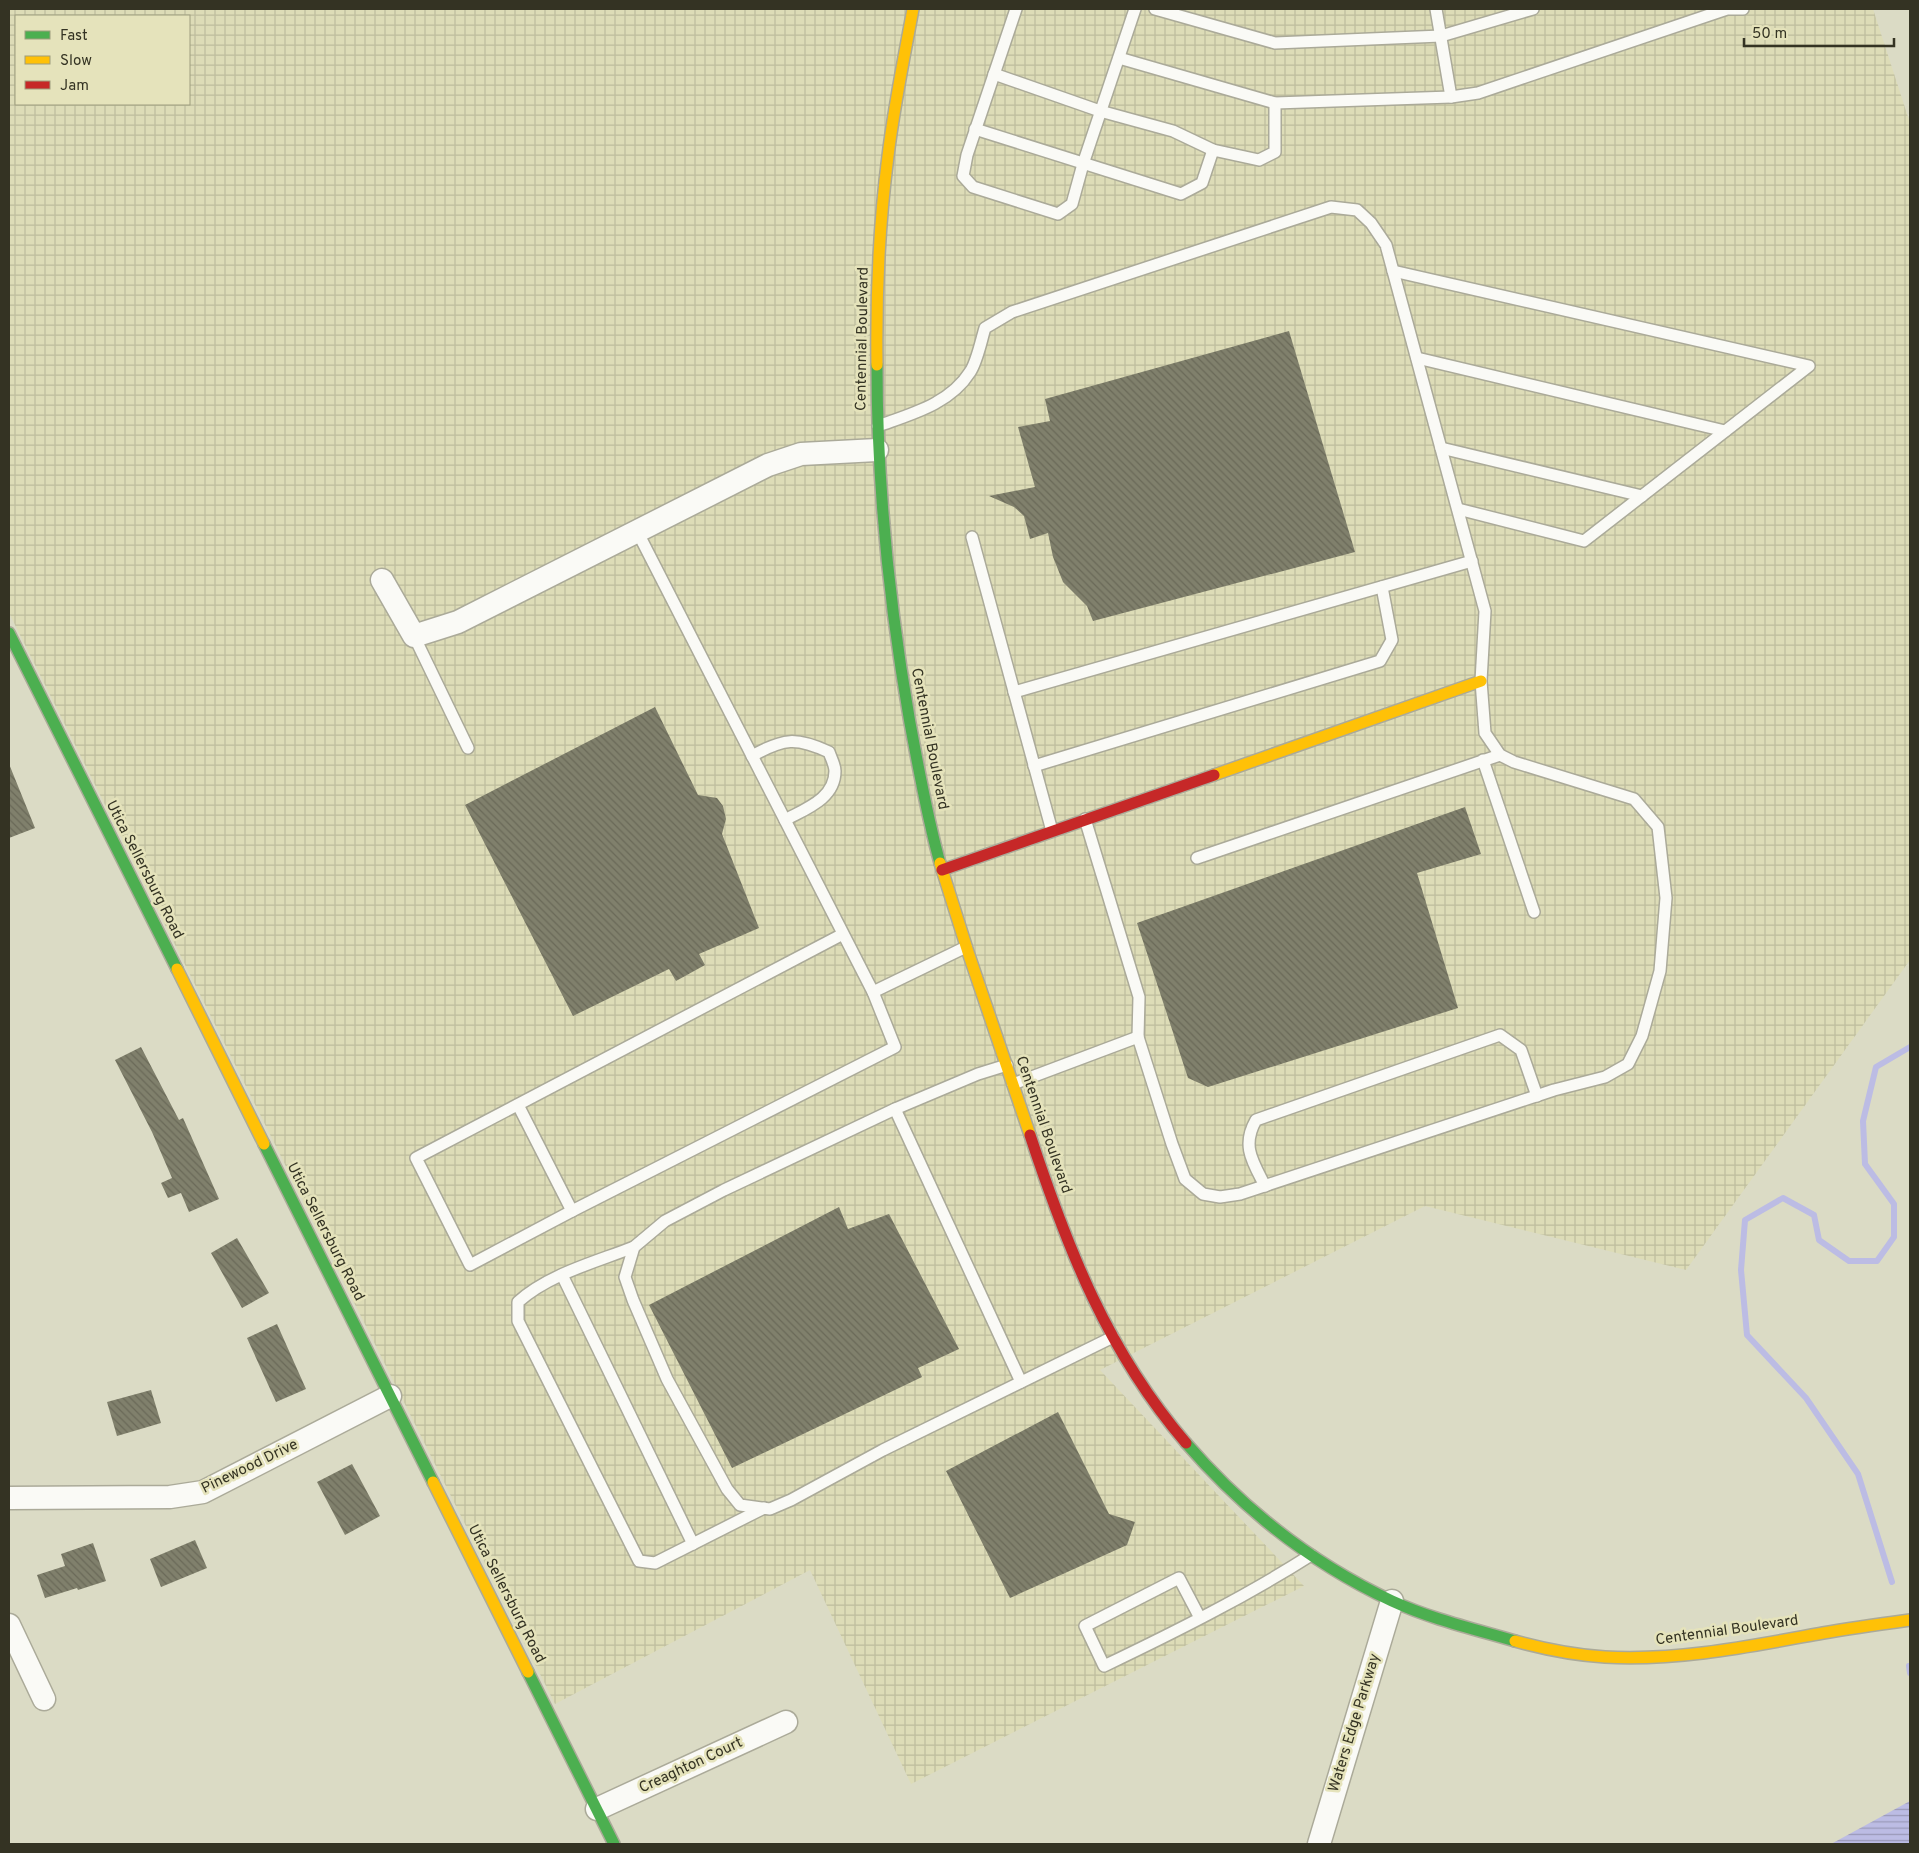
<svg xmlns="http://www.w3.org/2000/svg" width="1919" height="1853" font-family="Overpass,sans-serif">
<style>
.industrial{fill:url(#industrial-grid);fill-rule:evenodd}
.water{fill:url(#water-rules)}
.lines{fill:none;stroke-linecap:round;stroke-linejoin:round}
.stream{stroke:#bcbce4;stroke-width:6}
.building{fill:url(#building-back-hatch)}
.lane-casing{stroke:#abaa99;stroke-width:14}
.street-casing{stroke:#abaa99;stroke-width:25}
.fast-casing{stroke:#abaa99;stroke-width:14}
.slow-casing{stroke:#abaa99;stroke-width:14}
.jam-casing{stroke:#abaa99;stroke-width:14}
.lane{stroke:#fafaf6;stroke-width:11}
.street{stroke:#fafaf6;stroke-width:22}
.fast{stroke:#4caf50;stroke-width:11}
.slow{stroke:#ffc107;stroke-width:11}
.jam{stroke:#c62828;stroke-width:11}
.labels{text-anchor:middle;dominant-baseline:central;stroke-width:5;stroke-linejoin:round;paint-order:stroke}
.street-label{font-size:15px;fill:#343323;stroke:#e5e3bb}
</style>
<defs>
<pattern id="industrial-grid" width="8" height="8" patternUnits="userSpaceOnUse" patternTransform="scale(1.25)"><rect width="8" height="8" fill="#dddcb7"/><path d="M0 4h8M4 0v8" fill="none" stroke="#bebd9d"/></pattern>
<pattern id="water-rules" width="6" height="5" patternUnits="userSpaceOnUse" patternTransform="scale(1.25)"><rect width="6" height="5" fill="#bcbce4"/><path d="M0 2.5h6" fill="none" stroke="#9a99b8"/></pattern>
<pattern id="building-back-hatch" width="6" height="6" patternUnits="userSpaceOnUse" patternTransform="scale(1.25)"><rect width="6" height="6" fill="#80806c"/><path d="M-1 5l2 2M0 0l6 6M5-1l2 2" fill="none" stroke="#6a6958"/></pattern>
</defs>
<rect width="100%" height="100%" fill="#dbdbc5"/>
<!-- industrial -->
<path class="industrial" d="M 9,9 L 1873,9 L 1910,123 L 1910,960 L 1686,1270 L 1425,1206 L 1100,1370 L 1304,1586 L 911,1784 L 810,1570 L 555,1704 L 9,613 ZM 16,16 L 189,16 L 189,104 L 16,104 Z"/>
<!-- water -->
<polygon class="water" points="1910,1801 1910,1844 1831,1844"/>
<g class="lines">
<!-- stream -->
<g class="stream">
<polyline points="1892,1582 1858,1474 1806,1398 1747,1335 1741,1270 1745,1220 1783,1198 1814,1215 1819,1240 1849,1261 1877,1261 1894,1237 1894,1204 1865,1164 1863,1121 1876,1067 1910,1047"/>
<polyline points="1909,1666 1910,1673"/>
</g>
</g>
<!-- building -->
<g class="building">
<polygon points="1289,331 1355,552 1093,621 1087,606 1063,582 1053,557 1048,533 1030,539 1024,516 1014,507 989,496 1035,487 1018,427 1050,421 1045,399"/>
<polygon points="655,707 698,795 717,798 723,806 726,819 722,834 759,928 699,954 705,965 676,981 669,969 573,1016 465,805"/>
<polygon points="9,764 35,828 9,838"/>
<polygon points="1465,807 1481,854 1417,873 1458,1008 1208,1087 1188,1078 1137,923"/>
<polygon points="141,1047 179,1120 183,1118 219,1199 189,1212 181,1193 168,1198 161,1183 172,1178 152,1132 115,1060"/>
<polygon points="839,1207 848,1229 889,1214 959,1349 918,1368 922,1377 732,1468 649,1305"/>
<polygon points="237,1238 269,1293 242,1308 211,1253"/>
<polygon points="277,1324 306,1389 276,1402 247,1338"/>
<polygon points="151,1390 161,1423 117,1436 107,1402"/>
<polygon points="1058,1412 1109,1514 1135,1522 1127,1545 1010,1598 946,1471"/>
<polygon points="352,1464 380,1516 345,1535 317,1482"/>
<polygon points="195,1540 207,1568 161,1587 150,1559"/>
<polygon points="93,1543 106,1581 78,1590 77,1588 45,1598 37,1575 65,1566 61,1554"/>
</g>
<g class="lines">
<!-- lane casing -->
<g class="lane-casing">
<g id="lane">
<polyline points="1016,9 967,155 963,176 973,187 1058,214 1072,204 1083,164 1135,9"/>
<polyline points="1155,9 1275,43 1441,36 1533,9"/>
<polyline points="1436,9 1451,97"/>
<polyline points="1119,58 1275,103 1451,97 1478,93 1727,9 1743,9"/>
<polyline points="994,74 1100,111 1173,131 1213,150"/>
<polyline points="975,129 1181,194 1202,183 1213,150 1259,160 1275,152 1275,103"/>
<polyline points="1393,271 1809,366 1584,541 1458,509"/>
<polyline points="1417,358 1725,431"/>
<path d="M 878,426 C 911,414 950,404 970,372 C 977,362 981,341 985,328 L 1012,312 L 1331,207 L 1357,210 L 1371,223 L 1386,245 L 1485,611 L 1481,681 L 1485,733 L 1500,755 L 1514,762 L 1634,799 L 1658,827 L 1666,898 L 1660,971 L 1642,1036 L 1628,1064 L 1605,1077 L 1554,1090 L 1240,1194 L 1220,1197 L 1203,1194 L 1185,1179 L 1172,1144 L 1138,1037 L 1013,1084"/>
<polyline points="1441,448 1642,496"/>
<polyline points="637,531 873,992 895,1047 572,1211 470,1265 416,1158 843,934"/>
<polyline points="972,537 1052,831"/>
<polyline points="414,636 468,748"/>
<polyline points="1014,692 1472,561"/>
<path d="M 752,756 C 784,738 796,737 829,752 C 831,758 835,765 835,771 C 835,799 805,809 785,820"/>
<polyline points="1483,760 1534,912"/>
<polyline points="1034,766 1380,661 1392,640 1382,587"/>
<polyline points="1085,819 1139,997 1138,1037"/>
<polyline points="1197,858 1500,755"/>
<polyline points="873,992 966,947"/>
<polyline points="1007,1065 978,1074 895,1109 724,1190 665,1221 634,1247 625,1277 633,1300 667,1379 727,1489 740,1505 770,1509 791,1500 883,1450 1113,1337"/>
<polyline points="518,1105 572,1211"/>
<polyline points="895,1109 1021,1382"/>
<path d="M 1265,1186 C 1253,1162 1241,1146 1256,1120 L 1500,1035 L 1521,1050 L 1537,1096"/>
<path d="M 634,1247 C 596,1262 549,1274 518,1302 L 518,1321 L 639,1561 L 655,1563 L 764,1508"/>
<polyline points="562,1275 693,1544"/>
<path d="M 1200,1618 L 1179,1578 L 1085,1626 L 1104,1666 C 1175,1632 1245,1597 1311,1555"/>
</g>
</g>
<!-- street casing -->
<g class="street-casing">
<g id="street">
<polyline points="382,580 414,636 458,622 768,465 801,454 877,450"/>
<polyline points="9,1498 170,1497 203,1492 390,1396"/>
<polyline points="9,1625 44,1699"/>
<polyline points="597,1809 786,1722"/>
<polyline points="1319,1844 1392,1601"/>
</g>
</g>
<!-- fast casing -->
<g class="fast-casing">
<g id="fast">
<path d="M 877,365 C 877,485 889,604 910,723 C 919,770 927,817 940,863"/>
<polyline points="9,633 177,969"/>
<polyline points="264,1144 433,1482"/>
<path d="M 1186,1443 C 1243,1509 1313,1564 1392,1601 C 1431,1619 1474,1629 1515,1641"/>
<polyline points="528,1672 614,1844"/>
</g>
</g>
<!-- slow casing -->
<g class="slow-casing">
<g id="slow">
<path d="M 877,365 C 876,295 879,225 888,156 C 894,106 904,58 913,9"/>
<polyline points="1214,775 1481,681"/>
<polyline points="940,863 968,952 1030,1135"/>
<polyline points="177,969 264,1144"/>
<polyline points="433,1482 528,1672"/>
<path d="M 1515,1641 C 1544,1649 1574,1655 1605,1657 C 1679,1661 1751,1646 1823,1633 C 1852,1628 1881,1624 1910,1620"/>
</g>
</g>
<!-- jam casing -->
<g class="jam-casing">
<g id="jam">
<polyline points="942,870 1214,775"/>
<path d="M 1030,1135 C 1067,1247 1107,1351 1186,1443"/>
</g>
</g>
<!-- lane -->
<use href="#lane" class="lane"/>
<!-- street -->
<use href="#street" class="street"/>
<!-- fast -->
<use href="#fast" class="fast"/>
<!-- slow -->
<use href="#slow" class="slow"/>
<!-- jam -->
<use href="#jam" class="jam"/>
</g>
<g class="labels">
<!-- street labels -->
<g class="street-label">
<text transform="translate(863 339) rotate(-89)">Centennial Boulevard</text>
<text transform="translate(929 739) rotate(79)">Centennial Boulevard</text>
<text transform="translate(144 870) rotate(63)">Utica Sellersburg Road</text>
<text transform="translate(1043 1125) rotate(71)">Centennial Boulevard</text>
<text transform="translate(325 1232) rotate(63)">Utica Sellersburg Road</text>
<text transform="translate(250 1467) rotate(-26)">Pinewood Drive</text>
<text transform="translate(506 1594) rotate(63)">Utica Sellersburg Road</text>
<text transform="translate(1727 1631) rotate(-8)">Centennial Boulevard</text>
<text transform="translate(1355 1723) rotate(-73)">Waters Edge Parkway</text>
<text transform="translate(691 1766) rotate(-25)">Creaghton Court</text>
</g>
</g>
<!-- border -->
<rect width="1919" height="1853" fill="none" stroke="#343323" stroke-width="20"/>
<!-- legend -->
<rect x="15" y="15" width="175" height="90" fill="#e5e3bb" stroke="#9e9d7e"/>
<rect x="25" y="31" width="25" height="8" fill="#4caf50" stroke="#9e9d7e"/>
<text x="60" y="40" font-size="15" fill="#343323">Fast</text>
<rect x="25" y="56" width="25" height="8" fill="#ffc107" stroke="#9e9d7e"/>
<text x="60" y="65" font-size="15" fill="#343323">Slow</text>
<rect x="25" y="81" width="25" height="8" fill="#c62828" stroke="#9e9d7e"/>
<text x="60" y="90" font-size="15" fill="#343323">Jam</text>
<!-- scale -->
<path d="M1744 38v8h150v-8" fill="none" stroke="#343323" stroke-width="2.5"/>
<text x="1752" y="38" font-size="15" fill="#343323" stroke="#e5e3bb" stroke-width="4" paint-order="stroke">50 m</text>
</svg>
